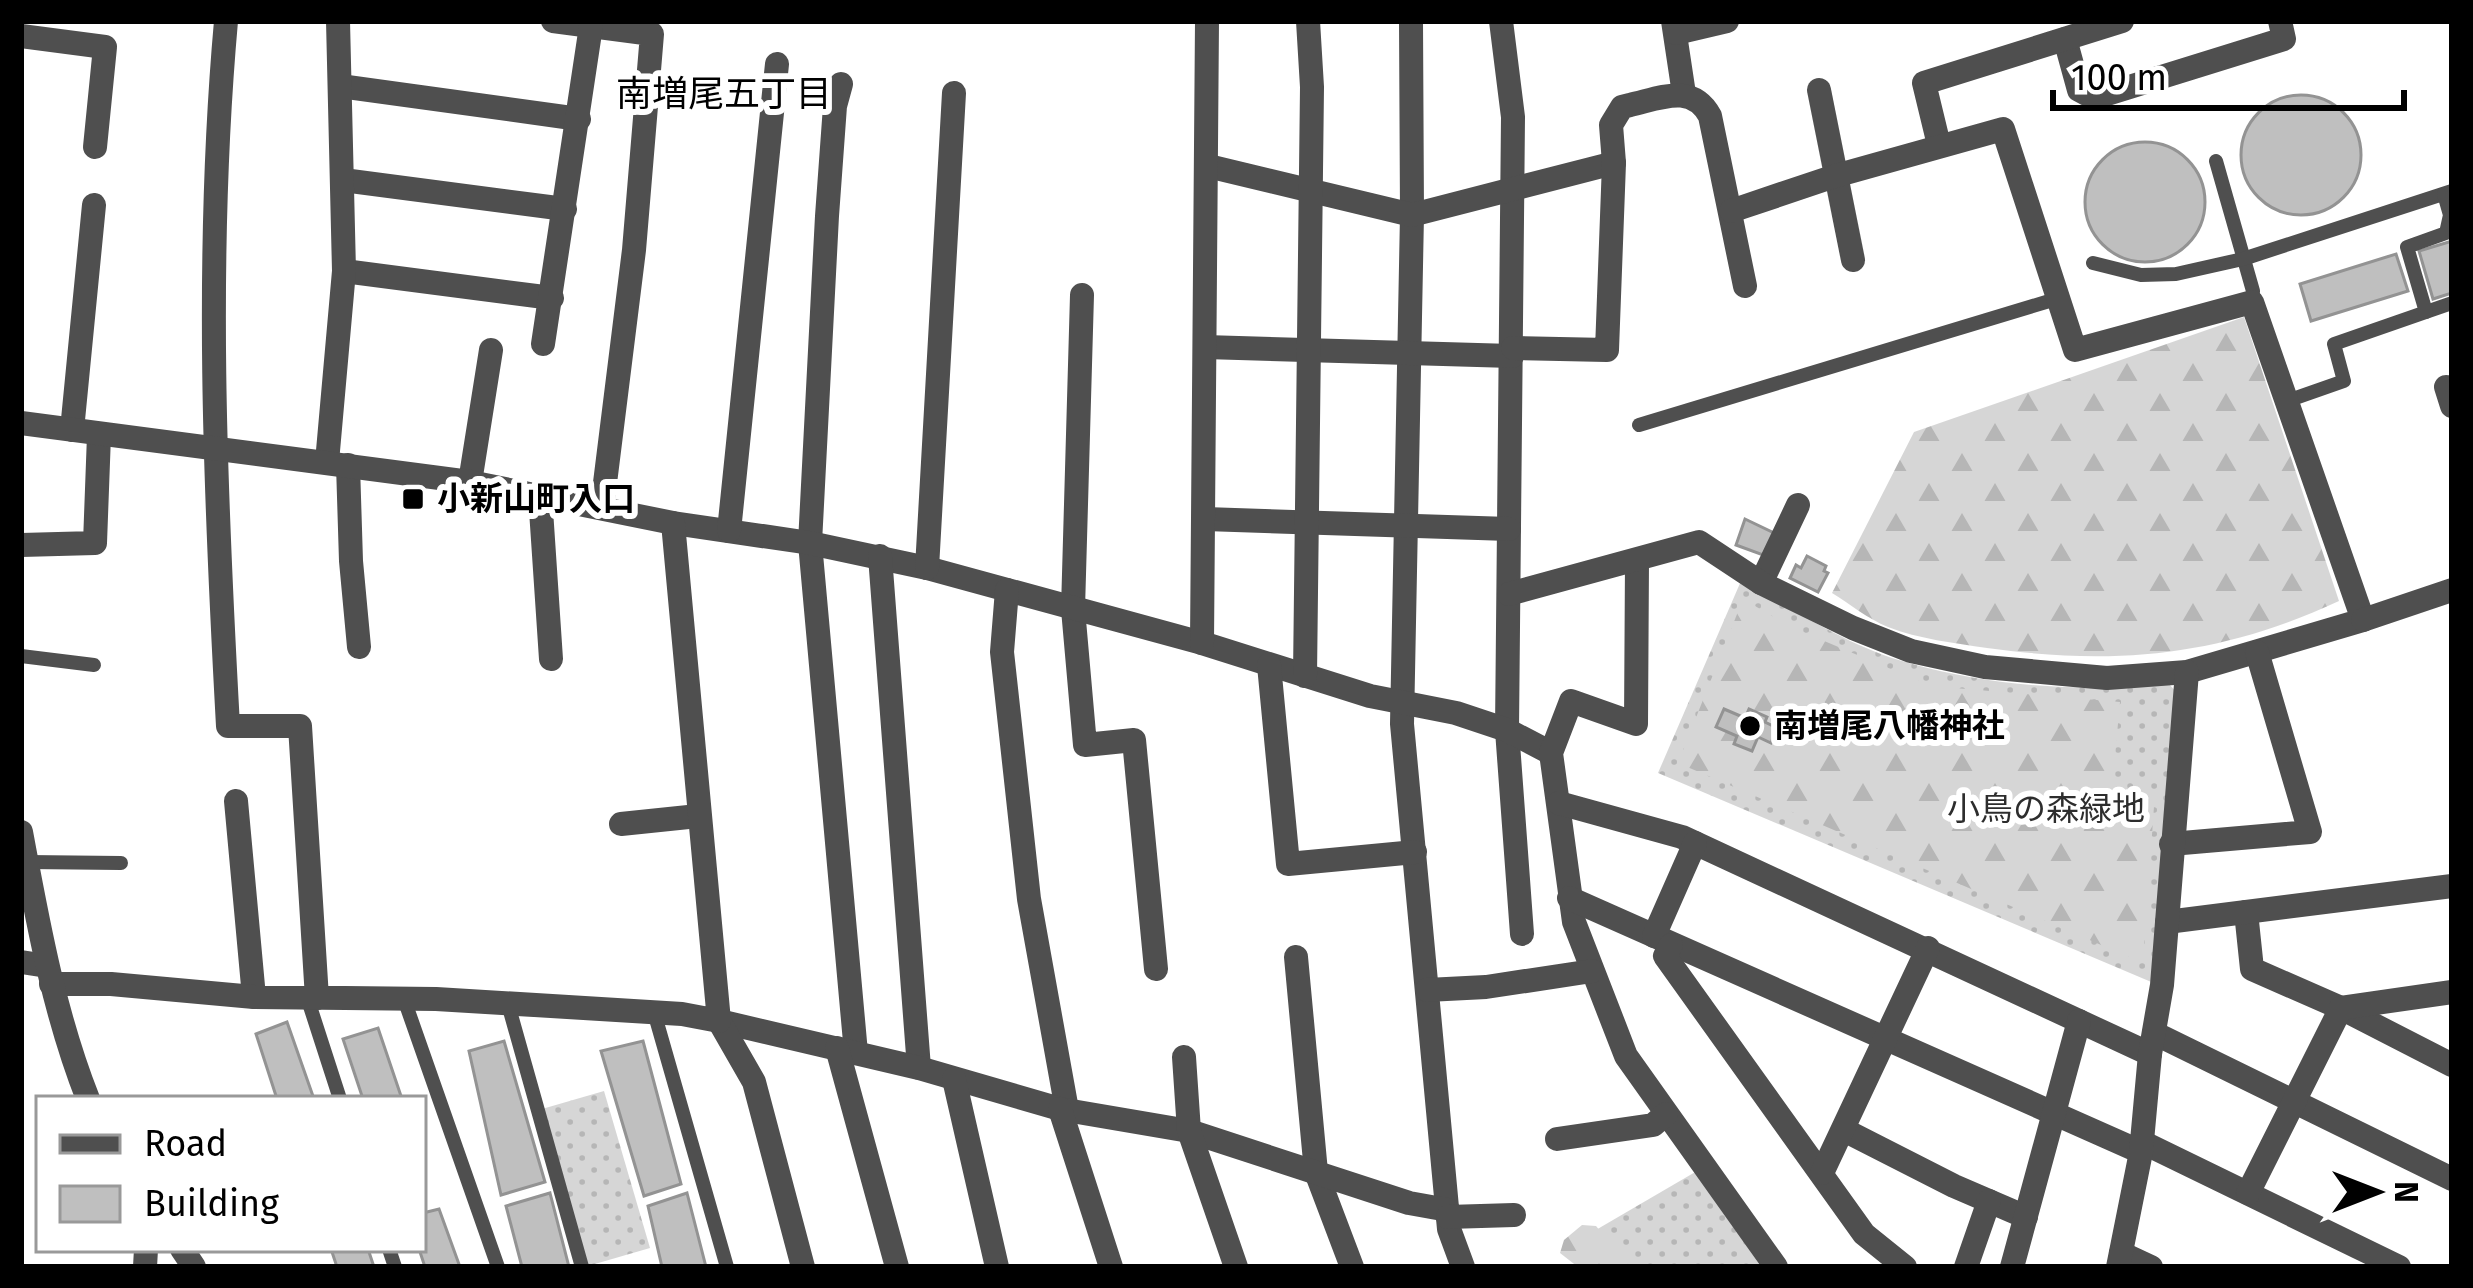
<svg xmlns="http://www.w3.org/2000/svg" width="2473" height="1288" font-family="'Fira Sans','Noto Sans JP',sans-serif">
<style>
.grass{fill:url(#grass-dots)}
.forest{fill:url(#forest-firs)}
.building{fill:#bfbfbf;stroke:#939393;stroke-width:3}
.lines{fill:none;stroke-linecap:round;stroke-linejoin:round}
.service{stroke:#4f4f4f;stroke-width:14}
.minor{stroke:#4f4f4f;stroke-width:24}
.tertiary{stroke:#4f4f4f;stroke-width:24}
.poi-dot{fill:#000;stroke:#fff;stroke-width:4.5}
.labels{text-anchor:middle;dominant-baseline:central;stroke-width:12;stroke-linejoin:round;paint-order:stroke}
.poi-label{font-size:33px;font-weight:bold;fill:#000;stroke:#fff;text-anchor:start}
.park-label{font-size:33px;fill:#2d2d2d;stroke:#fff}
.neighbourhood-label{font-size:36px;fill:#000;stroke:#fff}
</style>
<defs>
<pattern id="grass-dots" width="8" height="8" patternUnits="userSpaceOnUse" patternTransform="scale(3)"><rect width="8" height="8" fill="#d6d6d6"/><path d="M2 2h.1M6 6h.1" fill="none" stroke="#b6b6b6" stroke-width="1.8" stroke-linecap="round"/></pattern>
<pattern id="forest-firs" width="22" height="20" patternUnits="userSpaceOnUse" patternTransform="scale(3)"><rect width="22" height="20" fill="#d6d6d6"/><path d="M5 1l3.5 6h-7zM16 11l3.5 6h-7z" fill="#b6b6b6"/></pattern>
</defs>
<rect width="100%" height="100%" fill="#fff"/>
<!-- grass -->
<g class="grass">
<path d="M 1741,581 C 1794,609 1850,648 1909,663 C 1994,687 2081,692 2169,684 L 2178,694 L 2156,984 L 1658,773 Z"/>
<polygon points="604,1091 650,1248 588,1266 542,1109"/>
<polygon points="1697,1171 1761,1267 1599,1267 1577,1241"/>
</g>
<!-- forest -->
<g class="forest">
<path d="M 2244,317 L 2339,601 C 2220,656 2117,666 1987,648 C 1954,643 1919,639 1888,627 C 1868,619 1850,604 1832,593 L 1914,432 Z"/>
<polygon points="1743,599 1791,627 1931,686 2120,702 2112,788 2155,792 2143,963 1678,763"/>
<polygon points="1582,1225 1596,1226 1631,1267 1578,1267 1560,1253 1564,1240"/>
</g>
<!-- building -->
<g class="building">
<circle cx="2301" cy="155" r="60"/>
<circle cx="2145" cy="202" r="60"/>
<polygon points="2452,241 2452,293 2433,299 2419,251"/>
<polygon points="2396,254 2408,291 2311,321 2300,284"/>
<polygon points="1745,519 1774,533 1763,555 1736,545"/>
<polygon points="1807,556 1826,566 1824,571 1828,573 1818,592 1790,578 1796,565 1801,568"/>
<polygon points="1724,709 1745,718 1749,709 1767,717 1765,722 1777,728 1771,743 1758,737 1752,751 1734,744 1737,736 1716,727"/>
<polygon points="287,1022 314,1099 277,1099 256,1034"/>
<polygon points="378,1028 402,1099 363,1099 343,1039"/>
<polygon points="504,1041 545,1182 501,1195 469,1051"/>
<polygon points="643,1041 681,1184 644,1196 601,1051"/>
<polygon points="550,1193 569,1267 522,1267 506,1206"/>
<polygon points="687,1193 706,1267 662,1267 648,1206"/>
<polygon points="439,1209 460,1267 425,1267 419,1249 423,1249 423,1213"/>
<polygon points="331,1249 368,1249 374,1267 337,1267"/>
</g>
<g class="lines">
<!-- service -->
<g class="service">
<polyline points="2216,161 2253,291 2252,302"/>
<polyline points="2093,263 2141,275 2176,274 2243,259 2452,191"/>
<polyline points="2426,312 2452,303"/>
<polyline points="2287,401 2344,381 2334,344 2426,312 2407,247 2446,233 2450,215 2444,194"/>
<polyline points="1639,425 2056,299"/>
<polyline points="21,656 94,665"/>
<polyline points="27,862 121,863"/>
<polyline points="307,997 340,1099"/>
<polyline points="404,999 498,1267"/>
<polyline points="508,1004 582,1267"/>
<polyline points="654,1012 727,1267"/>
<polyline points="389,1249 395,1267"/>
</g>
<!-- minor -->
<g class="minor">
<path d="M 226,21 C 205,256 215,490 228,726 L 300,726 L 317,998"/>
<polyline points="553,21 652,34 634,250 602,507"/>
<polyline points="1411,21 1412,215 1402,724 1449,1229 1463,1267"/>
<polyline points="1501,21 1513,117 1507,730 1522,934"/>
<polyline points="1673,21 1684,94"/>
<polyline points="1676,33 1727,21"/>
<polyline points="21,36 105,47 95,147"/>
<polyline points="2065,39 2079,90 2094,98 2284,39 2280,21"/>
<polyline points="841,84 835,106 827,216 810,543 856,1053"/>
<polyline points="340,86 579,119"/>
<polyline points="1819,90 1853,260"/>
<polyline points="1939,145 1924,83 2122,21"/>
<polyline points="1208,166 1412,215 1614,163"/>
<polyline points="343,180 565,209"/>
<polyline points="344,271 552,298"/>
<polyline points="1082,295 1073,609 1085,745 1134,740 1156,969"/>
<polyline points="543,344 591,26"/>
<polyline points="1205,347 1512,356"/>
<path d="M 1513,348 L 1607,350 L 1614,163 L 1611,125 L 1622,107 L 1630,105 C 1661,98 1692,83 1710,116 L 1745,286"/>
<polyline points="2446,387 2452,406"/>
<polyline points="72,430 94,205"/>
<polyline points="327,462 344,271 338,21"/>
<polyline points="348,465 351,561 359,647"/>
<polyline points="470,482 491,350"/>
<polyline points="540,495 551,659"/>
<polyline points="1205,519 1509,529"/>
<polyline points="673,523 810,543 927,568 1202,643 1370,696 1456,713 1507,730 1551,753"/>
<polyline points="729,531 777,64"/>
<polyline points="21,545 95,543 99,435"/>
<polyline points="880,556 919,1068"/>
<polyline points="1637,561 1636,724 1571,701 1551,753 1574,922 1626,1056 1776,1267"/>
<polyline points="927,568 954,93"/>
<polyline points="1761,583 1798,505"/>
<polyline points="1007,590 1002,652 1029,899 1067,1110"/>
<polyline points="1509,594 1699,542 1761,583 1853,628 1911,651 1985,667 2107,678 2187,672 2363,620 2252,302 2075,350 2003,129 1835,176 1731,211"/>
<polyline points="1202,643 1207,21"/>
<polyline points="1269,665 1288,864 1415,852"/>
<polyline points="1305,676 1312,87 1308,21"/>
<polyline points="236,801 254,997"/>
<polyline points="1559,803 1682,837 2150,1054"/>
<polyline points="621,824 698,816"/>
<polyline points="2171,844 2310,832 2257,652"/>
<polyline points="1569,898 2141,1152"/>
<polyline points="2246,912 2252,969 2341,1008 2452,1065"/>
<polyline points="2167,922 2452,886"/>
<polyline points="1654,936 1695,843"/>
<polyline points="1671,945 1665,956 1864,1234 1905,1267"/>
<polyline points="1296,957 1316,1172 1352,1267"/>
<polyline points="21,962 47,966"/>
<polyline points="1427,990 1486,987 1592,971"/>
<polyline points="719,1021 919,1068 1060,1109 1189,1131 1409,1203 1448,1210"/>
<polyline points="719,1021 754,1082 803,1267"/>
<polyline points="2154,1033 2452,1179"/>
<polyline points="837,1048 897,1267"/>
<polyline points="1184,1057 1189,1131 1236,1267"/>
<polyline points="954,1079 997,1267"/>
<polyline points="1060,1109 1111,1267"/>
<polyline points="1844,1130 1954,1186 2026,1217"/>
<polyline points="1557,1139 1653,1125 1666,1114"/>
<polyline points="2142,1142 2399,1267"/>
<polyline points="1822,1173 1928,948"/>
<polyline points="2248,1193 2341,1008 2452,992"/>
<polyline points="1448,1217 1514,1215"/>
<polyline points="2121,1253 2151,1267"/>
<polyline points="145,1267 146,1249"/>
<polyline points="1966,1267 1989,1201"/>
<polyline points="2012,1267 2079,1021"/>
<polyline points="2118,1267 2141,1152 2150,1054 2162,985 2187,672"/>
</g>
<!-- tertiary -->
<g class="tertiary">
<polyline points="21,423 470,482 673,523 719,1021 682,1014 436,999 254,997 111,984 51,984"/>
<polyline points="2363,620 2452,590"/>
<path d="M 21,832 C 38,923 54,1013 88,1099"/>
<polyline points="182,1249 194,1267"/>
</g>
</g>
<!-- markers -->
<g class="poi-dot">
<rect x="401" y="487" width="24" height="24" rx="6"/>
<circle cx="1750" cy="726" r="12"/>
</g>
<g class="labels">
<!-- poi labels -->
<g class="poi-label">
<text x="437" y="499">小新山町入口</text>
<text x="1774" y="726">南増尾八幡神社</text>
</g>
<!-- park labels -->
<g class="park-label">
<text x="2046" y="809">小鳥の森緑地</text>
</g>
<!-- neighbourhood labels -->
<g class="neighbourhood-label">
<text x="724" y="94">南増尾五丁目</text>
</g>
</g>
<!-- border -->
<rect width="2473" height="1288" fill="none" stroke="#000000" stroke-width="48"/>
<!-- legend -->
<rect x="36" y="1096" width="390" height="156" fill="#ffffff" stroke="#999999" stroke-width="3"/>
<rect x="60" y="1135" width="60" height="18" fill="#4f4f4f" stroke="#999999" stroke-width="3"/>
<text x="144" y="1156" font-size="36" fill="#000000">Road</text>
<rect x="60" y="1186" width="60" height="36" fill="#bfbfbf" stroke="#999999" stroke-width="3"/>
<text x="144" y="1216" font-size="36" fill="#000000">Building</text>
<!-- north arrow -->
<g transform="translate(2377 1192) rotate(90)" stroke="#ffffff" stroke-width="9" paint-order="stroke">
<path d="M0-9L21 45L0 30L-21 45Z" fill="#000000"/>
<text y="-18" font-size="33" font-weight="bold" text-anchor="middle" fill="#000000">N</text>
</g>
<!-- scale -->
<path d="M2053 90v18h351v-18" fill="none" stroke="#000000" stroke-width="6"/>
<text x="2071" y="90" font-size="36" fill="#000000" stroke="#ffffff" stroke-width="9" paint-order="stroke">100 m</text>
</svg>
